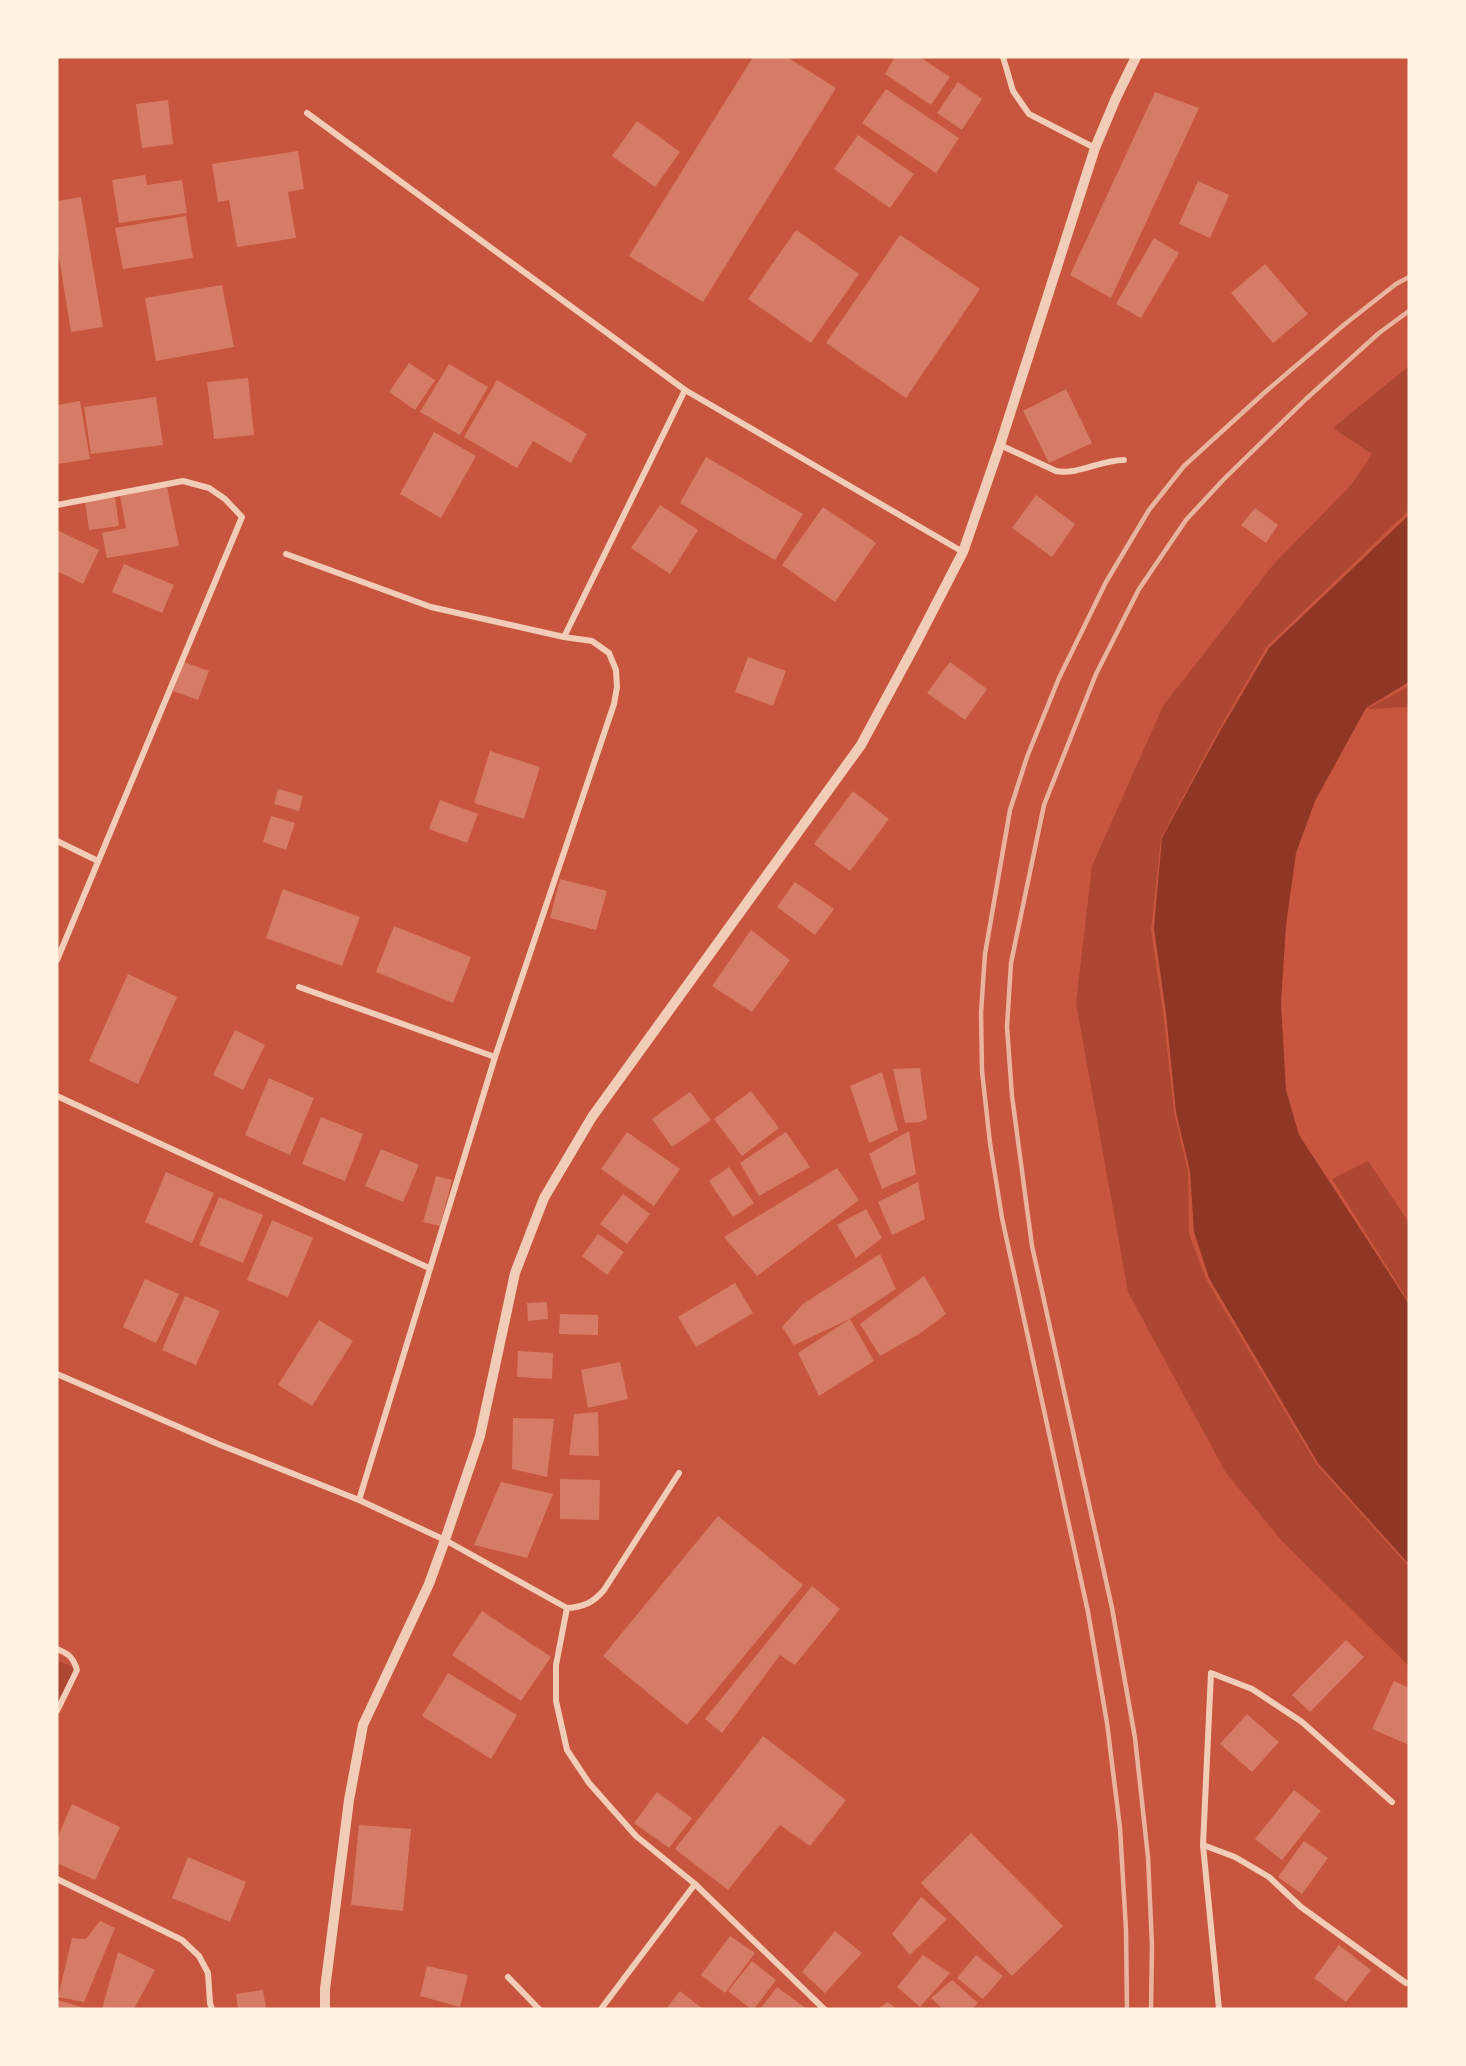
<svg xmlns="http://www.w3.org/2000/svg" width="1466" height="2066" font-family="'Zilla Slab',serif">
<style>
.green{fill:#ae4732}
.water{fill:#8f3625}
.building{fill:#d67c66}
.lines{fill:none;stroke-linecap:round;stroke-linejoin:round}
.minor{stroke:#f1ccb7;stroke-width:6}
.tertiary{stroke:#f1ccb7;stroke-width:10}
.rail{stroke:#e9b49f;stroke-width:4.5}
</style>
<rect width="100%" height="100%" fill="#c8553d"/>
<!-- green -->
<g class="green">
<polygon points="1409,366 1409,510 1267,646 1218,731 1161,838 1151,930 1163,1012 1174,1112 1188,1172 1189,1234 1207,1281 1317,1465 1409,1567 1409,1666 1282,1541 1226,1473 1128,1292 1076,1003 1092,866 1163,706 1273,565 1351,485 1372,454 1333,428"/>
<polygon points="1409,686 1409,707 1367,709"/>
<polygon points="1368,1161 1409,1223 1409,1302 1332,1179"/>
<polygon points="57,1660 76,1669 57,1711"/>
</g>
<!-- water -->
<polygon class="water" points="1409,515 1409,682 1366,708 1315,801 1296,853 1286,925 1281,1003 1286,1090 1299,1135 1409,1304 1409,1564 1318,1463 1209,1278 1194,1232 1190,1171 1176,1112 1166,1013 1154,928 1162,838 1219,733 1269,648"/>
<!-- building -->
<g class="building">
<polygon points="753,57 787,57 836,88 703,302 629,256"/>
<polygon points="895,57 920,57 950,77 931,105 885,74"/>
<polygon points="958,82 982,99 962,130 937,113"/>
<polygon points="886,89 959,138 936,173 862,123"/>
<polygon points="1155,92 1199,108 1111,298 1070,275"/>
<polygon points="168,100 173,144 142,148 136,104"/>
<polygon points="637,121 680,152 655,187 612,156"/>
<polygon points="858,135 914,174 890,208 834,169"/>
<polygon points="298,151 304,189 288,192 296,238 237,247 229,200 218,202 212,164"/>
<polygon points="145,175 147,185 182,180 187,213 119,223 112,180"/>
<polygon points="1198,181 1229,195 1210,238 1179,224"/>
<polygon points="81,197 103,327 71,332 57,245 57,201"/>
<polygon points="186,216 193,258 123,269 115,228"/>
<polygon points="796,230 859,274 811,343 748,299"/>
<polygon points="900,235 980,289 906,398 826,343"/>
<polygon points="1154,238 1179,253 1141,318 1116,304"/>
<polygon points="1265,264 1308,314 1273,343 1231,293"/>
<polygon points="222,285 234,347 156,361 145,298"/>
<polygon points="409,363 435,380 415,410 389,392"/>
<polygon points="449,364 488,387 460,435 420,412"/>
<polygon points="248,378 254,435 214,439 207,382"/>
<polygon points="497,380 587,434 571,463 533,441 517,468 464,437"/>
<polygon points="1066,389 1092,443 1049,463 1023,411"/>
<polygon points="156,397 163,445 91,454 84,407"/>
<polygon points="80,401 90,459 57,464 57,405"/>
<polygon points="434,432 476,456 441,518 400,494"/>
<polygon points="706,457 803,514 775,560 680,503"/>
<polygon points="167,487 179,546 107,558 102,533 126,528 120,496"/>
<polygon points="1036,495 1075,524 1052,557 1012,528"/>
<polygon points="115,497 119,526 89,530 85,501"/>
<polygon points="660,505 698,530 670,574 631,548"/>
<polygon points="823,507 876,543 835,602 782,565"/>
<polygon points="1255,508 1278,525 1266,543 1241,525"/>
<polygon points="57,530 99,550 83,584 57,571"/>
<polygon points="124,564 174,585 162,613 112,592"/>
<polygon points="748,657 786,671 773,706 735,692"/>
<polygon points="184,662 209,671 198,700 173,691"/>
<polygon points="950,662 987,689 965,720 927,693"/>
<polygon points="490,751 540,767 524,819 474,803"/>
<polygon points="278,789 303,796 299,811 274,804"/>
<polygon points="853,791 889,819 850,871 814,844"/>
<polygon points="440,800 478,814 467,843 429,829"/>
<polygon points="271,816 295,823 286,850 263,842"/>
<polygon points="560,879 607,891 596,930 550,918"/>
<polygon points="795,882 834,909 815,935 777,907"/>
<polygon points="283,889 360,917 342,966 266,938"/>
<polygon points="394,926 471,957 453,1003 376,972"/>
<polygon points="751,930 790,960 752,1012 712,986"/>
<polygon points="128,974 177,997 138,1084 89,1061"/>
<polygon points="235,1030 265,1045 243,1090 213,1075"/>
<polygon points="920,1068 927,1119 920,1122 905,1123 893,1069"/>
<polygon points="882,1072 898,1130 869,1143 850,1086"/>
<polygon points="269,1078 314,1098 290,1155 245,1135"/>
<polygon points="751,1091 779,1128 742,1156 714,1119"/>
<polygon points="690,1092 711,1120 672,1147 652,1119"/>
<polygon points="321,1117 363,1134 345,1181 302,1164"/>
<polygon points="909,1131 916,1174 882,1189 869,1154"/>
<polygon points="627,1132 680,1169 654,1206 601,1169"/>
<polygon points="786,1132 810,1167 759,1196 740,1163"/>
<polygon points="381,1149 419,1165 403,1202 365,1186"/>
<polygon points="729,1167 754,1203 733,1217 709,1181"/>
<polygon points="837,1168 859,1200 757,1276 724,1237"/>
<polygon points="166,1172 214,1193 192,1243 145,1222"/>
<polygon points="436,1176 452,1180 440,1226 423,1222"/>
<polygon points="918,1182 925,1219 892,1235 878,1202"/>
<polygon points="623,1194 650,1214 627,1244 600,1224"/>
<polygon points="219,1197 263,1215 243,1263 199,1245"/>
<polygon points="866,1209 882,1238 856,1258 837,1225"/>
<polygon points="272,1220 313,1238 288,1297 247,1280"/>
<polygon points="598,1234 624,1252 607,1275 582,1256"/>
<polygon points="880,1254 896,1289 850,1319 794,1345 782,1327 803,1304"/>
<polygon points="924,1276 946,1314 919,1334 880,1356 860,1324"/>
<polygon points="145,1279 179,1294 156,1343 123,1327"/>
<polygon points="735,1283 753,1313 696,1347 678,1317"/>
<polygon points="185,1296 220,1311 196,1365 162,1350"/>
<polygon points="547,1302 548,1319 528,1321 527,1303"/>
<polygon points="560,1314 598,1315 598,1335 559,1334"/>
<polygon points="850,1319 874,1361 819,1396 798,1353"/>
<polygon points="319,1320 353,1341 312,1406 278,1385"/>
<polygon points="518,1351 553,1353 552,1379 517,1377"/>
<polygon points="620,1362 628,1399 588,1408 581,1370"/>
<polygon points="598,1412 599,1456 569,1455 574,1414"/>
<polygon points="513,1418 554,1419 547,1477 512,1469"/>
<polygon points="560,1479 600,1480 599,1520 560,1519"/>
<polygon points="501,1482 553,1494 527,1558 474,1545"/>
<polygon points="718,1516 803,1585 687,1725 603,1656"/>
<polygon points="812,1586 840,1609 795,1665 780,1655 722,1733 705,1719"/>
<polygon points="482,1611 551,1657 521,1701 452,1655"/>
<polygon points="1346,1640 1364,1657 1310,1712 1292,1695"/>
<polygon points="448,1673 517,1715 491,1759 422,1716"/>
<polygon points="1394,1681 1409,1688 1409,1745 1372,1729"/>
<polygon points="1247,1714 1279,1742 1252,1772 1220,1744"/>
<polygon points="763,1736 846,1800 810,1846 780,1825 728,1890 675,1849"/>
<polygon points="1294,1790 1321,1811 1282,1860 1255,1839"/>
<polygon points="657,1792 692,1818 669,1848 634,1823"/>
<polygon points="72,1804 120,1827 95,1880 57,1863 57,1838"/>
<polygon points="359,1825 411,1829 403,1911 351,1905"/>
<polygon points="971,1833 1063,1926 1012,1976 921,1883"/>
<polygon points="1304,1841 1328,1858 1302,1894 1278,1877"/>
<polygon points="188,1857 246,1882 230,1922 172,1898"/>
<polygon points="921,1897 947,1919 910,1955 892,1934"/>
<polygon points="100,1921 115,1928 84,2002 58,1997 72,1938 86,1939"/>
<polygon points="835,1931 862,1953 825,1993 802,1972"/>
<polygon points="730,1936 755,1953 725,1993 701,1975"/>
<polygon points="1339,1945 1371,1970 1346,2002 1314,1978"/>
<polygon points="118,1952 155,1970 134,2009 102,2009"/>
<polygon points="923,1955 950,1973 920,2007 897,1987"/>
<polygon points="976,1955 1003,1976 983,1999 957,1978"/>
<polygon points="752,1961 776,1980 754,2009 751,2009 728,1991"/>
<polygon points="427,1966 468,1975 460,2007 420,1996"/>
<polygon points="952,1980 978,2003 972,2009 943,2009 931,1998"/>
<polygon points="777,1987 807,2009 760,2009"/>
<polygon points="263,1990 266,2009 238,2009 236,1994"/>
<polygon points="680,1991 703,2009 666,2009"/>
<polygon points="58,2000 84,2008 84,2009 57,2009"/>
<polygon points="887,2002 897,2009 878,2009"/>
</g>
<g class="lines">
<!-- minor -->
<g class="minor">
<polyline points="1003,57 1013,91 1029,114 1095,148"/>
<polyline points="307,113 685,390 963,552"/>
<path d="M 1000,445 L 1056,471 C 1079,475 1100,460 1124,460"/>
<polyline points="57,505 183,481 209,488 225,499 242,517 57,960"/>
<polyline points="286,554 431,607 564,637 592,641 609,653 616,670 617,687 614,704 495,1057 359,1500"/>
<polyline points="564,637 685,390"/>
<polyline points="57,841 98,861"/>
<polyline points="299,987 495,1057"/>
<polyline points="57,1096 429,1268"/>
<path d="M 57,1374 L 218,1444 L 359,1500 L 445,1540 L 567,1608 C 583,1607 593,1603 604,1590 L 679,1473"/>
<polyline points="567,1608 556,1665 556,1701 567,1750 589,1783 636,1836 695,1884 824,2009"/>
<path d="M 57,1649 C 69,1654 73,1657 77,1670 L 57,1711"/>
<polyline points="1203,1845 1235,1857 1269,1877 1301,1907 1406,1983"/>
<polyline points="57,1879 182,1940 199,1956 208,1973 210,2003 212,2009"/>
<polyline points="508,1977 539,2009"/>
<polyline points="601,2009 695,1884"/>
<polyline points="1219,2009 1203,1845 1211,1673 1252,1689 1302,1722 1392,1802"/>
</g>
<!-- tertiary -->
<polyline class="tertiary" points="325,2009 325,1989 349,1800 363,1725 429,1584 445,1540 480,1436 515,1273 544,1198 592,1117 861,745 915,645 963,552 1000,445 1095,148 1116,98 1136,57"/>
<!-- rail -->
<g class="rail">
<polyline points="1127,2009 1126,1930 1120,1828 1107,1723 1088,1612 1002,1218 990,1143 982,1071 981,1013 985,954 1010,810 1027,757 1059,678 1106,582 1149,510 1184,466 1264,393 1345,324 1396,284 1409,277"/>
<polyline points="1151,2009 1152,1946 1148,1857 1135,1738 1112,1608 1032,1246 1012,1096 1007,1027 1011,963 1044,805 1096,674 1139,589 1186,520 1224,479 1306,399 1379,333 1409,311"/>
</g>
</g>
<!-- border -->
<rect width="1466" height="2066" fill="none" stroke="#fff3e0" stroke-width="117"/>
</svg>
